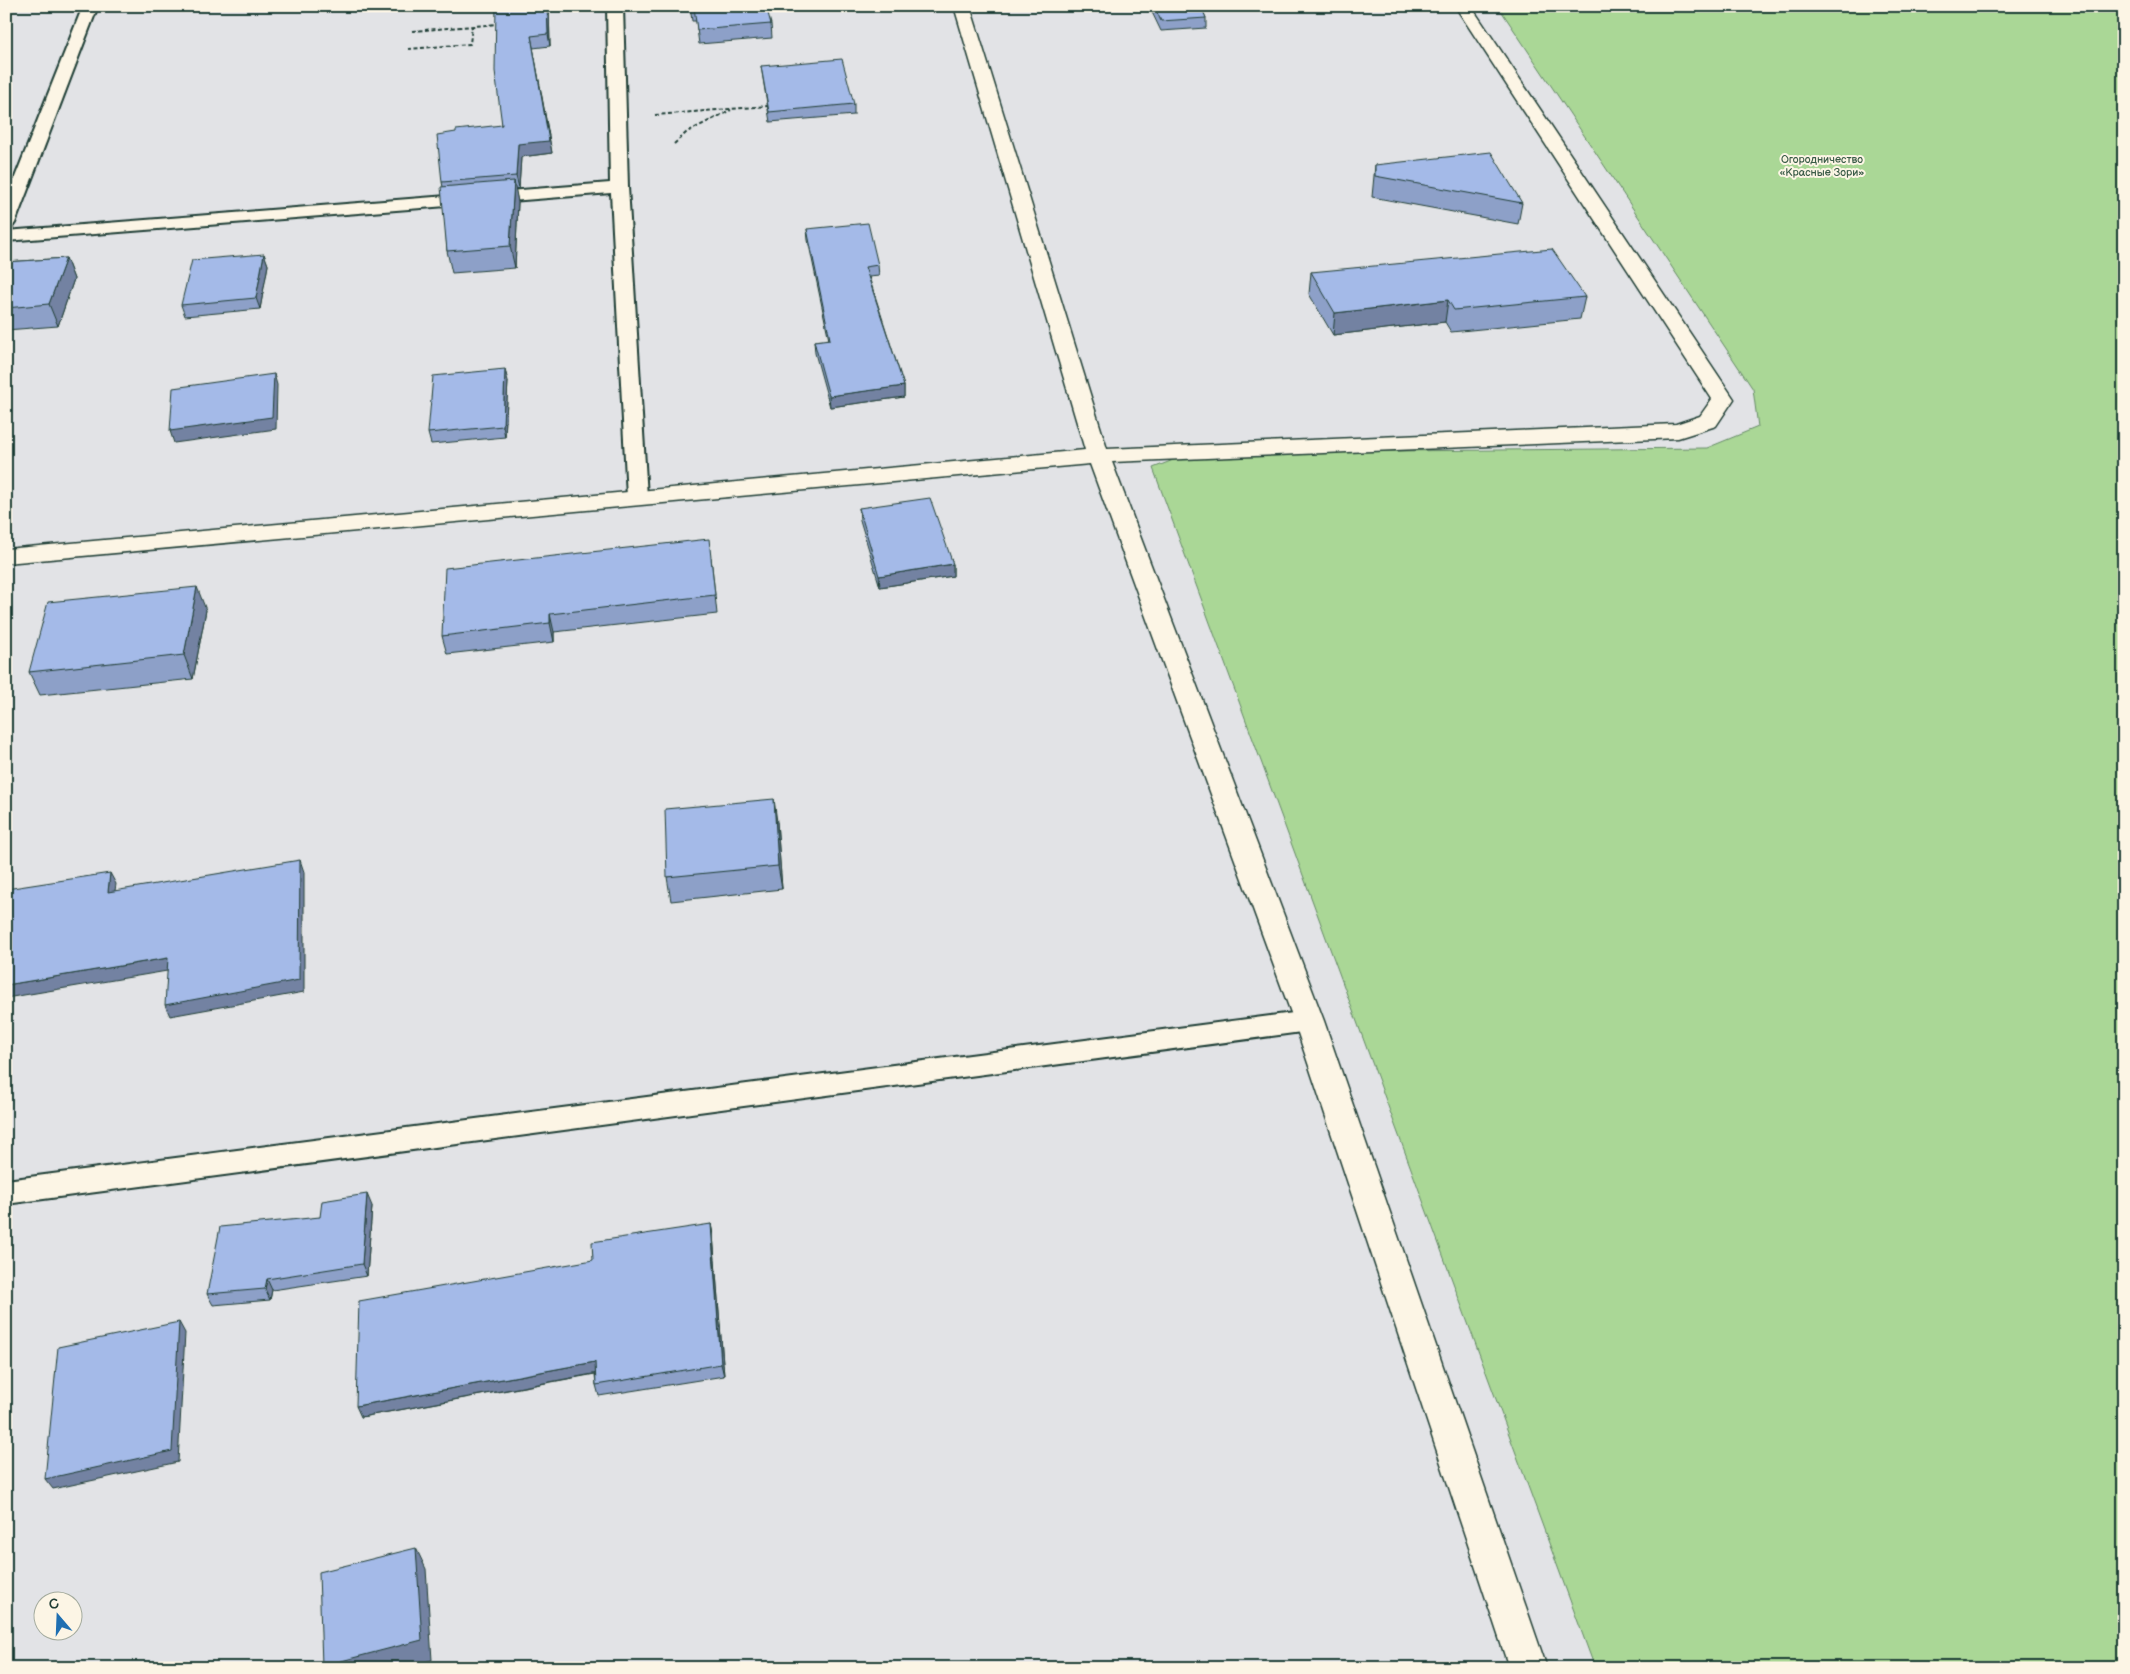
<svg xmlns="http://www.w3.org/2000/svg" width="2130" height="1674" font-family="'Balsamiq Sans',sans-serif">
<style>
.green{fill:#aad796;stroke:#648a65}
.lines{fill:none;stroke-linecap:round;stroke-linejoin:round}
.lane-casing{stroke:#1f3d34;stroke-width:4}
.street-casing{stroke:#1f3d34;stroke-width:3}
.path{stroke:#1f3d34;stroke-width:2;stroke-dasharray:4 2.5;stroke-linecap:butt}
.lane{fill:#fcf5e5;fill-rule:evenodd}
.street{fill:#fcf5e5;fill-rule:evenodd}
.wall{fill:#8da0c8;stroke:#1f3d34}
.shaded-wall{fill:#7382a2;stroke:#1f3d34}
.building{fill:#a4bae8;stroke:#1f3d34}
.labels{text-anchor:middle;dominant-baseline:central;stroke-width:4;stroke-linejoin:round;paint-order:stroke}
.far-park-label{font-size:11px;fill:#3b5c48;stroke:#fcf5e5}
</style>
<rect width="100%" height="100%" fill="#e2e3e6"/>
<filter id="ink" filterUnits="userSpaceOnUse"><feTurbulence type="fractalNoise" baseFrequency=".02" numOctaves="2"/><feDisplacementMap in="SourceGraphic" scale="10" xChannelSelector="R" yChannelSelector="G"/><feConvolveMatrix kernelMatrix="1 2 1 2 8 2 1 2 1" color-interpolation-filters="sRGB"/></filter>
<g filter="url(#ink)">
<!-- green -->
<polygon class="green" points="1498,6 2124,6 2124,1668 1595,1668 1153,468 1191,453 1707,448 1758,427 1753,389"/>
<g class="lines">
<!-- lane casing -->
<g class="lane-casing">
<g id="lane">
<polygon points="83,6 98,6 15,223 12,227 6,228 6,200"/>
<polygon points="607,6 623,6 628,187 647,497 644,501 637,503 630,501 627,497 611,193 6,241 6,231 610,183"/>
<polygon points="1309,1011 1319,1014 1323,1021 1319,1028 1309,1031 6,1204 6,1180"/>
</g>
</g>
<!-- street casing -->
<g class="street-casing">
<polygon id="street" points="954,6 970,6 1107,449 1676,424 1700,416 1712,399 1455,6 1471,6 1734,399 1716,426 1678,438 1112,462 1324,1021 1547,1668 1509,1668 1294,1021 1090,464 6,563 6,549 1085,450"/>
</g>
<!-- path -->
<g class="path">
<polyline points="412,31 498,24"/>
<polyline points="408,49 470,44 472,26"/>
<polyline points="655,115 768,106"/>
<polyline points="674,144 687,132 731,110"/>
</g>
<!-- lane -->
<use href="#lane" class="lane"/>
<!-- street -->
<use href="#street" class="street"/>
</g>
<!-- wall -->
<g class="wall">
<polygon points="496,6 549,6 550,46 533,48 552,153 521,157 519,188 515,189 518,202 515,268 452,273 447,251 443,187 442,182 502,125"/>
<polygon points="690,6 771,24 772,38 699,44 696,21 692,21"/>
<polygon points="1149,6 1201,6 1206,18 1206,28 1161,31"/>
<polygon points="761,66 854,104 854,115 770,122"/>
<polygon points="1375,165 1522,203 1518,224 1372,197"/>
<polygon points="807,229 878,265 879,276 869,277 904,386 904,397 830,407 815,353 814,341 829,340 808,240"/>
<polygon points="264,254 268,265 260,309 185,316 181,305"/>
<polygon points="66,258 74,279 58,326 6,330 6,262"/>
<polygon points="1311,272 1585,297 1580,319 1451,332 1445,322 1333,335 1309,294"/>
<polygon points="508,381 505,437 431,444 428,433"/>
<polygon points="859,508 953,564 953,576 880,587 860,520"/>
<polygon points="711,557 717,614 554,632 554,642 447,654 442,636"/>
<polygon points="206,610 193,679 40,695 29,672"/>
<polygon points="777,822 782,889 671,901 667,877"/>
<polygon points="372,1206 367,1276 272,1290 270,1300 213,1305 207,1294 320,1217"/>
<polygon points="711,1224 713,1235 724,1376 599,1396 596,1385 595,1374 361,1417 593,1260"/>
</g>
<!-- shaded-wall -->
<g class="shaded-wall">
<polygon points="547,6 549,6 550,46 548,34"/>
<polygon points="531,36 552,153 521,157 519,188 516,176 518,144"/>
<polygon points="514,181 518,202 515,268 510,246"/>
<polygon points="264,254 268,265 260,309 256,298"/>
<polygon points="66,258 74,279 58,326 49,304"/>
<polygon points="1448,300 1445,322 1333,335 1335,313"/>
<polygon points="505,369 508,381 505,437 503,426"/>
<polygon points="274,374 277,385 276,429 174,443 170,431"/>
<polygon points="904,386 904,397 830,407 829,396"/>
<polygon points="953,564 953,576 880,587 879,576"/>
<polygon points="197,587 206,610 193,679 184,655"/>
<polygon points="550,614 554,632 554,642 550,623"/>
<polygon points="774,799 777,822 782,889 778,866"/>
<polygon points="300,860 304,872 304,992 170,1016 165,1005"/>
<polygon points="110,873 116,884 113,904 108,892"/>
<polygon points="168,958 173,970 6,998 6,985"/>
<polygon points="367,1194 372,1206 367,1276 362,1264"/>
<polygon points="711,1224 713,1235 724,1376 721,1364"/>
<polygon points="267,1279 272,1290 270,1300 265,1289"/>
<polygon points="179,1322 185,1333 178,1462 53,1489 45,1479"/>
<polygon points="595,1362 598,1373 361,1417 356,1406"/>
<polygon points="416,1548 426,1569 432,1660 402,1668 323,1668 322,1666"/>
</g>
<!-- building -->
<g class="building">
<polygon points="496,6 547,6 548,34 531,36 549,141 518,144 516,176 442,182 437,135 456,132 456,130 502,125 495,71"/>
<polygon points="690,6 766,6 771,24 697,30 694,7 690,7"/>
<polygon points="1154,6 1201,6 1206,18 1161,21"/>
<polygon points="842,59 854,104 769,112 761,66"/>
<polygon points="1491,152 1522,203 1375,176 1375,165"/>
<polygon points="514,181 510,246 447,251 441,187"/>
<polygon points="868,223 878,265 865,267 904,386 829,396 814,341 830,339 807,229"/>
<polygon points="1552,249 1585,297 1454,310 1448,300 1335,313 1311,272"/>
<polygon points="264,254 256,298 181,305 192,260"/>
<polygon points="66,258 49,304 6,308 6,262"/>
<polygon points="505,369 503,426 428,433 433,376"/>
<polygon points="274,374 272,417 170,431 173,388"/>
<polygon points="930,498 953,564 879,576 859,508"/>
<polygon points="709,539 715,595 550,614 550,623 442,636 445,568"/>
<polygon points="197,587 184,655 29,672 48,602"/>
<polygon points="774,799 778,866 667,877 665,809"/>
<polygon points="300,860 299,980 165,1005 168,958 6,985 6,889 110,873 108,892"/>
<polygon points="367,1194 362,1264 267,1279 265,1289 207,1294 220,1227 320,1217 322,1201"/>
<polygon points="711,1224 721,1364 596,1385 595,1362 356,1406 359,1301 593,1260 592,1242"/>
<polygon points="179,1322 172,1451 45,1479 58,1347"/>
<polygon points="416,1548 422,1640 322,1666 319,1572"/>
</g>
</g>
<g class="labels">
<!-- far-park labels -->
<g class="far-park-label">
<text x="1822" y="159">Огородничество<tspan x="1822" dy="13">«Красные Зори»</tspan></text>
</g>
</g>
<!-- margin -->
<rect width="2130" height="1674" fill="none" stroke="#fcf5e5" stroke-width="25"/>
<rect x="12" y="12" width="2105" height="1649" fill="none" stroke="#1f3d34" stroke-width="2" filter="url(#ink)"/>
<!-- north arrow -->
<g transform="translate(58 1616) rotate(341)"><circle r="24" fill="#fcf5e5" stroke="#a4ab9e"/>
<path d="M0-4L9 19L0 12L-9 19Z" fill="#1f6fb2"/>
<text y="-8" font-size="14" font-weight="bold" text-anchor="middle" fill="#1f3d34">С</text>
</g>
</svg>
